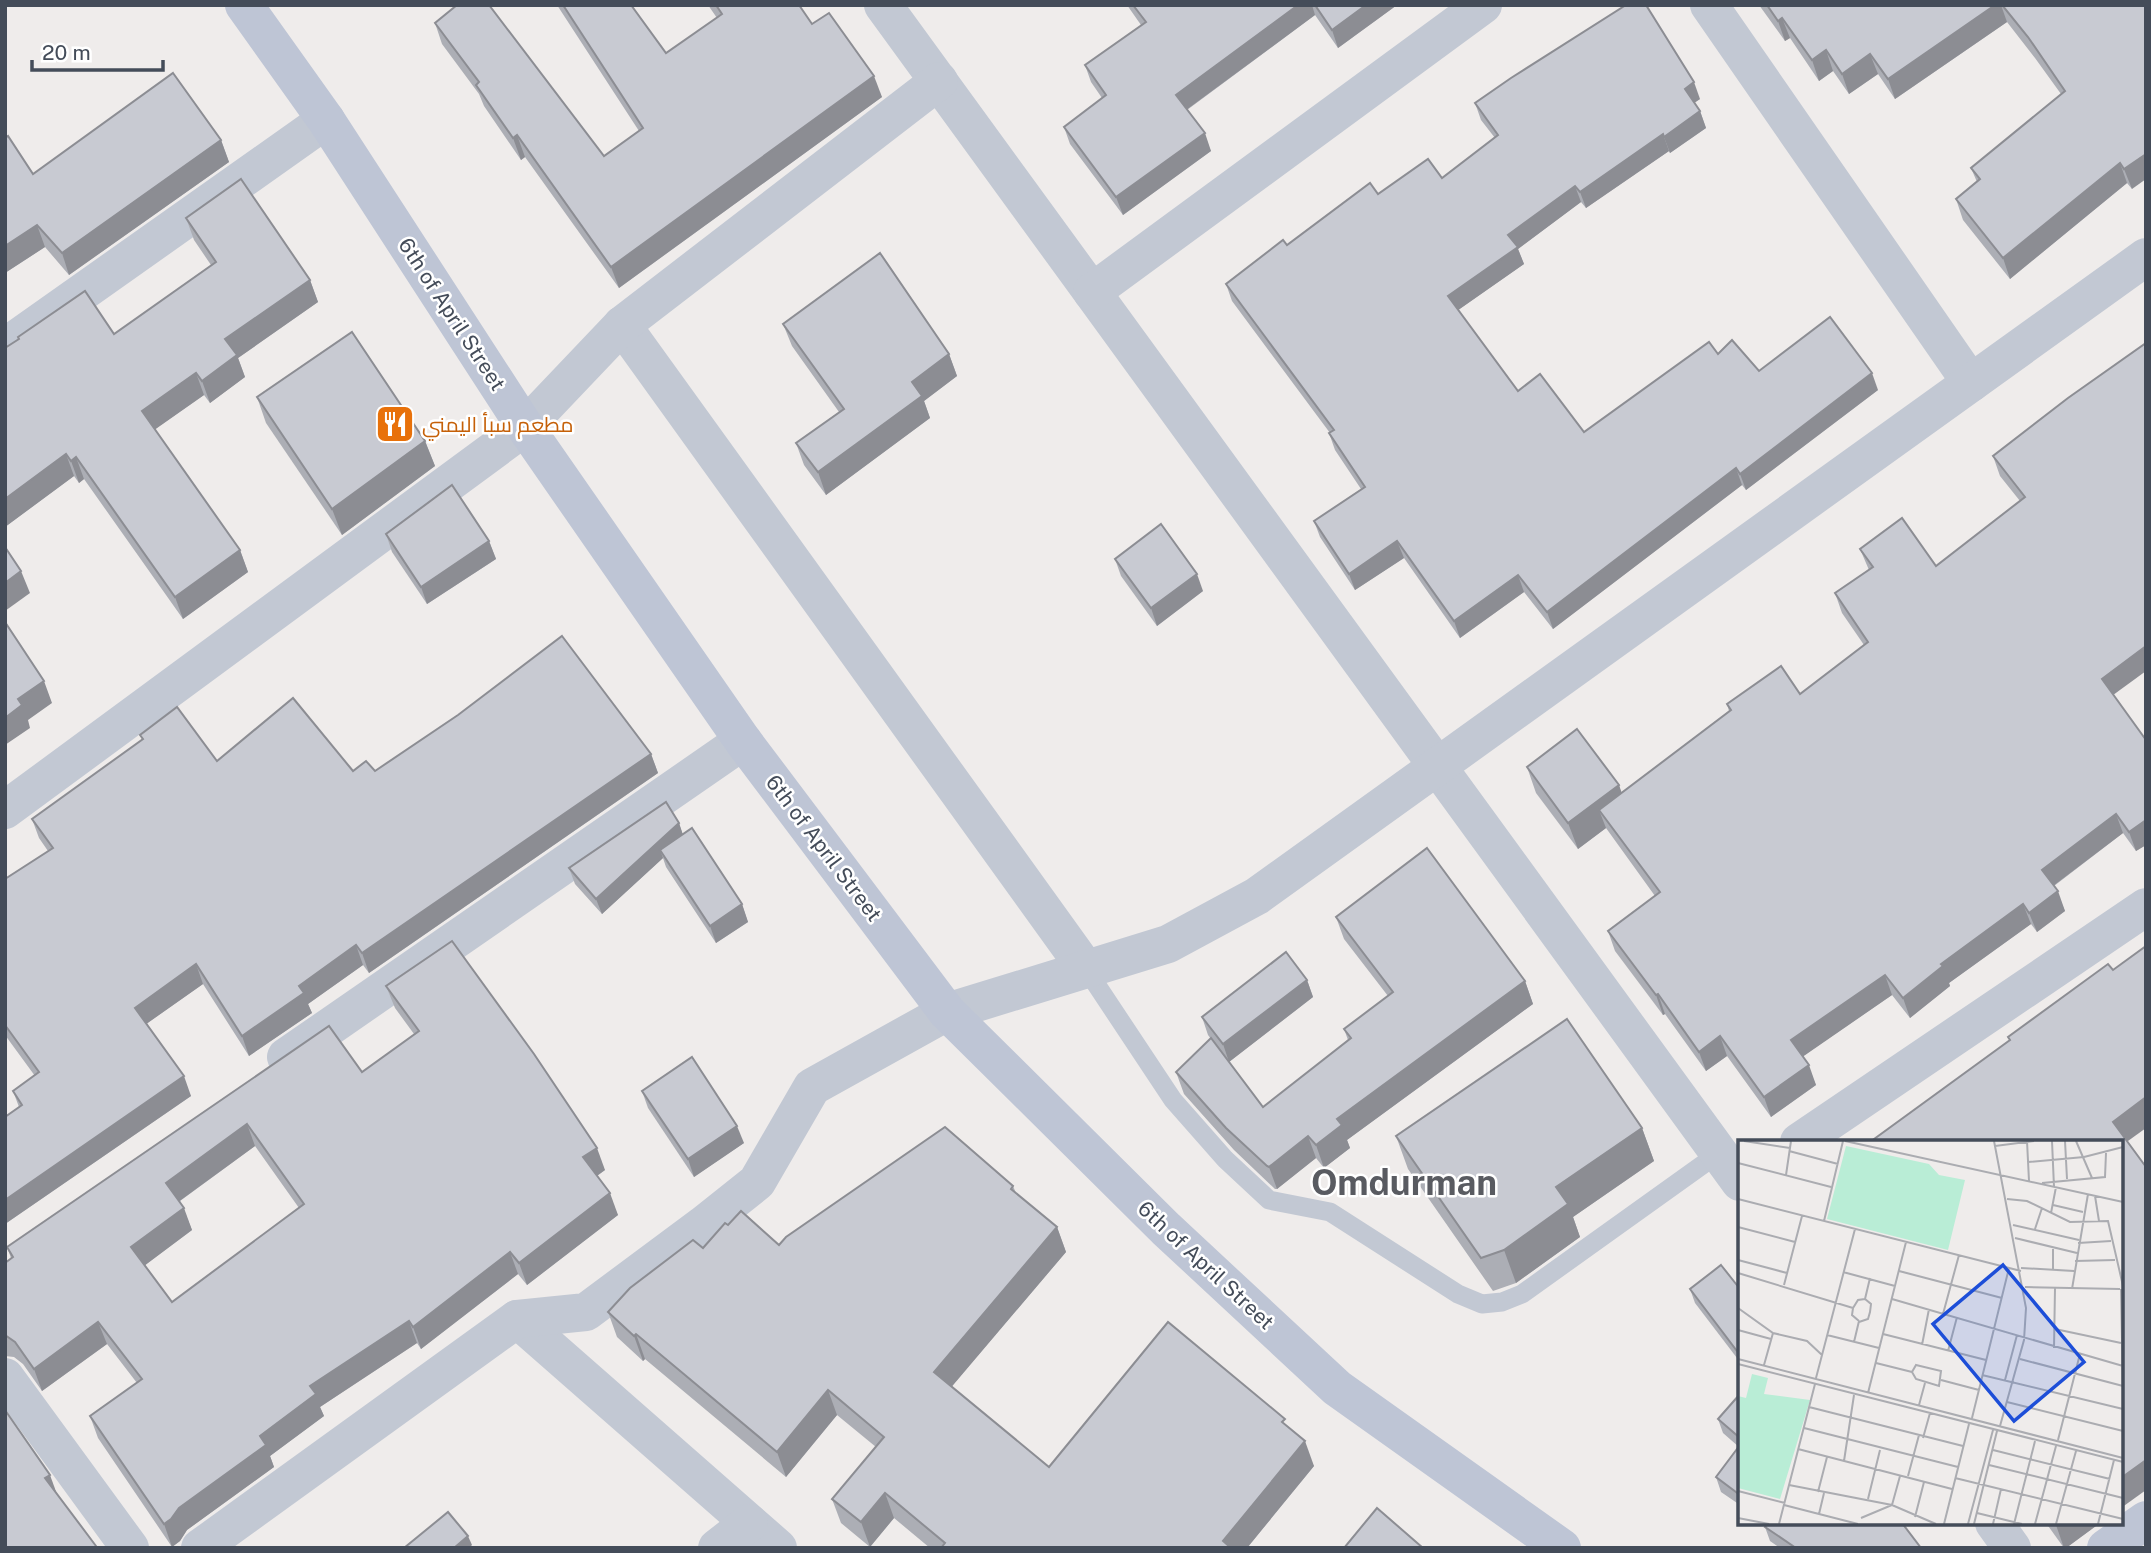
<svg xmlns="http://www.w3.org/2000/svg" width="2151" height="1553" font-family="'Public Sans',Cairo,sans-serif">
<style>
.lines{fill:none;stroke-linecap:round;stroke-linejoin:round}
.lane{stroke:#c2c8d3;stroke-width:19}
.street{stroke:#c2c8d3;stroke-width:38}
.secondary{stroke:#bec5d5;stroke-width:38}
.wall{fill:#acaeb5;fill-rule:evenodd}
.shaded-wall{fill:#8c8d93}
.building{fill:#c8cad2;stroke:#8c8d93;stroke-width:2;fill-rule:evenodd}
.labels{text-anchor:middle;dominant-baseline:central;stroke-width:5;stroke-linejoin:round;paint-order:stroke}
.street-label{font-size:21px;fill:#444c59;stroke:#fff}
.food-label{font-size:21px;fill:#c56008;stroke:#fff;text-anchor:start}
.town-label{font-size:35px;font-weight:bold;fill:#595b61;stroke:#fff}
.inset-road{fill:none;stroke:#abacb1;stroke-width:2}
.view{fill:#1d4ed8;fill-opacity:0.15;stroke:#1d4ed8;stroke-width:3.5}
.inset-edge{fill:none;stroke:#444c59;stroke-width:3.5}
</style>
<rect width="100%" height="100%" fill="#efeceb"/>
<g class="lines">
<!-- lane -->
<polyline class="lane" points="1086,969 1173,1100 1225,1159 1269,1200 1330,1212 1458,1294 1482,1304 1502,1302 1522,1294 1719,1153"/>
<!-- street -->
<g class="street">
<polyline points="883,5 1740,1182"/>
<polyline points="1709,5 1971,383"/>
<polyline points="1092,292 1483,5"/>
<polyline points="622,325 1086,969"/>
<polyline points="5,347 326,120"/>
<polyline points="5,810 525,427 622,325 939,81"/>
<polyline points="286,1057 743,741"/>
<polyline points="1799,1142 2146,907"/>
<polyline points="517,1319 778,1548"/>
<polyline points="5,1377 130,1548"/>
<polyline points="1994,1523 2012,1548"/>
<polyline points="200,1548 517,1319 586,1312 703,1225 757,1182 812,1087 947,1012 1168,944 1257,896 2146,257"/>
<polyline points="717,1548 749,1523"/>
</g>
<!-- secondary -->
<g class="secondary">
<polyline points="244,5 326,120 525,427 743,741 947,1012 1166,1229 1337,1388 1562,1548"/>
<polyline points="2106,1548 2146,1520"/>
</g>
</g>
<!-- wall -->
<g class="wall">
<polygon points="557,5 631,5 666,53 717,18 708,5 799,5 812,24 882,97 619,288 525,157 521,160 484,106 479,94 442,44 435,23 604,156 639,131"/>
<polygon points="1127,5 1397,5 1338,48 1315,15 1187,110 1211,151 1123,215 1070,144 1064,127 1102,98 1091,82 1085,65 1141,25"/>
<polygon points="1759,5 2146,5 2132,189 2127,183 2010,279 1963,220 1956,199 1977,182 1971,168 2061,94 2035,58 2007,22 1895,99 1878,74 1849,94 1833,71 1819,81 1790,38 1785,41"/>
<polygon points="1700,99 1694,103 1700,111 1706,128 1670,153 1669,151 1586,208 1581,202 1518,249 1524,264 1458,310 1518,391 1584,432 1718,354 1759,371 1878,390 1746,490 1742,485 1553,629 1524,592 1460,638 1404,558 1355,590 1320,537 1314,521 1361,489 1335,450 1329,433 1330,433 1232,301 1226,284 1287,245 1378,194 1442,178 1495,138 1481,120 1475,103"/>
<polygon points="5,138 33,174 221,140 229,162 69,275 45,247 5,273"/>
<polygon points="186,218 310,280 318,302 238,358 245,377 210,403 204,395 155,429 240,550 248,572 183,619 84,479 79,483 74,476 5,527 5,348 114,334 211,265 194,240"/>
<polygon points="783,324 949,354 957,376 924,401 930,418 826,495 804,465 796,443 839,412 792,346"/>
<polygon points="257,397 425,441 435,466 342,535 266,423"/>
<polygon points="2068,398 2113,695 2146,740 2146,845 2136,851 2123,833 2054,886 2065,911 2037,932 2031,924 1949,983 1950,986 1910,1018 1892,995 1803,1056 1816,1085 1771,1117 1727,1056 1706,1071 1665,1014 1663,1015 1615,951 1608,931 1655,896 1606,828 1578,849 1536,793 1527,767 1619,785 1621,793 1729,711 1727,704 1800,694 1864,645 1842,613 1835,593 1869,570 1860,549 1936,566 2020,501 2000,476 1993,456"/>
<polygon points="386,534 489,541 496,559 427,604 392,552"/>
<polygon points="1115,559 1203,591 1157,626 1121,576"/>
<polygon points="140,735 217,761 353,771 375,771 651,754 658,773 369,973 363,965 308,1004 312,1013 249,1056 203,984 146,1024 191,1096 5,1224 5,1117 19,1107 13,1091 35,1076 5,1035 5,879 48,851 39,838 32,819 142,740"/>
<polygon points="679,823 683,835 742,904 748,922 716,943 666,867 663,858 602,914 575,884 569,868"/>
<polygon points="1336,917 1525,981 1533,1004 1347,1140 1350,1148 1324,1168 1316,1158 1277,1189 1275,1189 1234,1150 1184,1094 1176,1072 1211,1039 1208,1035 1202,1017 1307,980 1313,997 1229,1062 1263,1107 1348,1040 1344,1029 1388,996 1344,939"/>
<path d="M 386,986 L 605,1170 L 597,1176 L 618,1215 L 527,1285 L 518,1274 L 421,1349 L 417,1343 L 320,1407 L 324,1416 L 270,1456 L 274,1467 L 187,1530 L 180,1541 L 172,1547 L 98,1438 L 90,1416 L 137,1383 L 107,1344 L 42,1391 L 23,1364 L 14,1357 L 5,1356 L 5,1263 L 11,1258 L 7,1247 L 329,1026 L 362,1072 L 414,1034 L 395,1008 ZM 255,1146 L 299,1208 L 172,1302 L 145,1265 L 192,1230 L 180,1201 Z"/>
<polygon points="642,1091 744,1143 694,1177 648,1108"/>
<polygon points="1642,1128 1654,1161 1573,1217 1580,1237 1516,1283 1493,1291 1408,1169 1396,1136"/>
<polygon points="1013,1186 1016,1193 1057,1227 1066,1252 951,1387 1049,1467 1288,1427 1314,1466 1247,1548 930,1548 894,1518 870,1547 841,1523 832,1499 876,1447 837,1415 786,1477 645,1359 643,1361 617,1337 608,1312 703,1248 728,1225 779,1245"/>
<polygon points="1690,1289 1740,1289 1740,1362 1695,1303"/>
<polygon points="1740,1394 1740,1505 1721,1492 1716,1477 1739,1447 1723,1433 1718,1419"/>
<polygon points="1765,1523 1902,1523 1921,1548 1780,1548 1770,1541 1765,1527 1767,1525"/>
<polygon points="2046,1523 2100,1523 2066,1548 2064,1548"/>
</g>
<!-- shaded-wall -->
<g class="shaded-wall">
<polygon points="1298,5 1312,5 1315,15 1182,113 1176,95"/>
<polygon points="1366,5 1397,5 1338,48 1332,30"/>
<polygon points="1995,5 2001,5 2007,22 1895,99 1888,79"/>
<polygon points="1782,18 1790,38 1785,41 1778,21"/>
<polygon points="1826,50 1833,71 1819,81 1812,60"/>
<polygon points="1870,54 1878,74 1849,94 1842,74"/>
<polygon points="874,76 882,97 619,288 611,267"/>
<polygon points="1694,82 1700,99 1691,105 1685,89"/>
<polygon points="1700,111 1706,128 1670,153 1664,137"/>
<polygon points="1205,133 1211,151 1123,215 1116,197"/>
<polygon points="1663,134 1669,151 1586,208 1580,192"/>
<polygon points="517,135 525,157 521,160 513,138"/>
<polygon points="221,140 229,162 69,275 62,253"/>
<polygon points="2146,154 2146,179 2132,189 2124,169"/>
<polygon points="2120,163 2127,183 2010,279 2003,258"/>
<polygon points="1575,186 1581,202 1518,249 1524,264 1454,313 1448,296 1508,235"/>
<polygon points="37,225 45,247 5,273 5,246"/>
<polygon points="310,280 318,302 238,358 245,377 210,403 202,381 225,339"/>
<polygon points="949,354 957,376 924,401 930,418 826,495 818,472 912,382"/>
<polygon points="196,373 204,395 150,433 142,411"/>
<polygon points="1872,373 1878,390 1746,490 1740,474"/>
<polygon points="425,441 435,466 342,535 332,509"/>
<polygon points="66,454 74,476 5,527 5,499"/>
<polygon points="76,457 84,479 79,483 71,461"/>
<polygon points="1736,468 1742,485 1553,629 1547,612"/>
<polygon points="489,541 496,559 427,604 421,587"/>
<polygon points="1397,541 1404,558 1355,590 1349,574"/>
<polygon points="240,550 248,572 183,619 175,597"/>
<polygon points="21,571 30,593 5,611 5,583"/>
<polygon points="1197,574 1203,591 1157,626 1151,608"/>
<polygon points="1518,575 1524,592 1460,638 1454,621"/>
<polygon points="2146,646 2146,671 2109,698 2102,679"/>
<polygon points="44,681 52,703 28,720 30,728 5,745 5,718 18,699"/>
<polygon points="651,754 658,773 369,973 362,953"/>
<polygon points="1619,785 1628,811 1599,810 1606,828 1578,849 1568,823"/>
<polygon points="2116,814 2123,833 2049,889 2042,870"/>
<polygon points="2146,820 2146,845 2136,851 2129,832"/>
<polygon points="679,823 684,838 660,850 663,858 602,914 596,899"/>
<polygon points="2058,891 2065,911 2037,932 2029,913"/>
<polygon points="742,904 748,922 716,943 710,926"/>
<polygon points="2023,904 2031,924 1949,983 1950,986 1910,1018 1903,998 1941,964"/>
<polygon points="356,945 363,965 308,1004 312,1013 249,1056 242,1036 299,986"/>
<polygon points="196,964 203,984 142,1027 135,1008"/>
<polygon points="1885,975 1892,995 1798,1060 1791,1040"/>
<polygon points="1307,980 1313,997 1229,1062 1223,1044"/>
<polygon points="1525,981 1533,1004 1347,1140 1350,1148 1324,1168 1316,1145 1337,1119"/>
<polygon points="1658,994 1665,1014 1663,1015 1656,995"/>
<polygon points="1720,1036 1727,1056 1706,1071 1699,1052"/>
<polygon points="1809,1065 1816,1085 1771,1117 1764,1097"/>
<polygon points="184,1076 191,1096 5,1224 5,1200"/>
<polygon points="2146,1097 2146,1128 2121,1146 2113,1122"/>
<polygon points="247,1124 255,1146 174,1205 166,1183"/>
<polygon points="737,1126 744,1143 694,1177 688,1159"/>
<polygon points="1642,1128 1654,1161 1573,1217 1580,1237 1516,1283 1504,1250 1556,1187"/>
<polygon points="1308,1136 1316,1158 1277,1189 1269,1167"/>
<polygon points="597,1148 605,1170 591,1180 583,1157"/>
<polygon points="610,1193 618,1215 527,1285 519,1263"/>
<polygon points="184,1208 192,1230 140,1269 131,1247"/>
<polygon points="1057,1227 1066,1252 943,1397 934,1372"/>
<polygon points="510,1252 518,1274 421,1349 413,1327"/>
<polygon points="409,1321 417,1343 320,1407 324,1416 270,1456 274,1467 187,1530 180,1541 172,1547 164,1524 179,1508 260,1436 310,1386"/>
<polygon points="98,1322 107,1344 42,1391 34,1369"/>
<polygon points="636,1334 645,1359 643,1361 634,1336"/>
<polygon points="828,1390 837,1415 786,1477 777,1452"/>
<polygon points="1305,1441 1314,1466 1247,1548 1225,1548 1223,1541"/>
<polygon points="2146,1460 2146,1490 2121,1508 2121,1478"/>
<polygon points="50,1475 58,1497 45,1478"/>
<polygon points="885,1493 894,1518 870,1547 861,1522"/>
<polygon points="2058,1523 2100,1523 2066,1548 2064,1548 2056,1525"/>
<polygon points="468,1536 472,1545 469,1548 454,1548"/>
</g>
<!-- building -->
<g class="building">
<polygon points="457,5 489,5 604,156 643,128 563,5 631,5 666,53 722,14 716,5 799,5 812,24 829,13 874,76 611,267 517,135 513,138 476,85 479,82 435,23"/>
<polygon points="1133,5 1298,5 1176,95 1205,133 1116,197 1064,127 1106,95 1085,65 1146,22"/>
<polygon points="1315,5 1366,5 1332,30"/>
<polygon points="1626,5 1646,5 1694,82 1685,89 1700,111 1664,137 1663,134 1580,192 1575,186 1508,235 1518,247 1448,296 1518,391 1540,374 1584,432 1709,342 1718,354 1732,340 1759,371 1830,317 1872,373 1740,474 1736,468 1547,612 1518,575 1454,621 1397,541 1349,574 1314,521 1365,487 1329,433 1334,430 1226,284 1283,240 1287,245 1370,183 1378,194 1428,159 1442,178 1498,135 1475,103 1511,78"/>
<polygon points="1767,5 1995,5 1888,79 1870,54 1842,74 1826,50 1812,60 1782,18 1778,21"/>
<polygon points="2002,5 2146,5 2146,154 2124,169 2120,163 2003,258 1956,199 1980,179 1971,168 2065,91 2028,37"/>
<polygon points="173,73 221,140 62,253 37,225 5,246 5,138 8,136 33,174"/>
<polygon points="241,179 310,280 225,339 237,355 202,381 196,373 142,411 240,550 175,597 76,457 71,461 66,454 5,499 5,348 19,339 18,337 85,291 114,334 216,262 186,218"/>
<polygon points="880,253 949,354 912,382 922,396 818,472 796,443 844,409 783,324"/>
<polygon points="352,332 425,441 332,509 257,397"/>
<polygon points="2146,343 2146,646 2102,679 2146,740 2146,820 2129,832 2116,814 2042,870 2058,891 2029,913 2023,904 1941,964 1943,966 1903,998 1885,975 1791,1040 1809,1065 1764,1097 1720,1036 1699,1052 1658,994 1656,995 1608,931 1660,892 1599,810 1731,710 1727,704 1781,666 1800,694 1868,642 1835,593 1873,567 1860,549 1902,518 1936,566 2025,497 1993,456 2068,398"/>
<polygon points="452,485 489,541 421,587 386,534"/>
<polygon points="1161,524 1197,574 1151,608 1115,559"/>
<polygon points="5,547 21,571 5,583"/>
<polygon points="5,622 44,681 18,699 22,705 5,718"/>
<polygon points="562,636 651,754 362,953 356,945 299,986 304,993 242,1036 196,964 135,1008 184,1076 5,1200 5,1117 22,1105 13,1091 39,1072 5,1025 5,879 53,848 32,819 143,739 140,735 177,707 217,761 293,698 353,771 366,761 375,771 458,715"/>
<polygon points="1577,729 1619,785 1568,823 1527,767"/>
<polygon points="666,802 679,823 596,899 569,868"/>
<polygon points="692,828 742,904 710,926 660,850"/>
<polygon points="1427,848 1525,981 1337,1119 1342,1125 1316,1145 1308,1136 1269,1167 1267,1166 1226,1128 1176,1072 1211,1038 1263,1107 1351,1038 1344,1029 1393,992 1336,917"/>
<path d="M 452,941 L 534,1054 L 597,1148 L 583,1157 L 610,1193 L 519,1263 L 510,1252 L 413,1327 L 409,1321 L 310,1386 L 316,1394 L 260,1436 L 266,1445 L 179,1508 L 171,1519 L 164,1524 L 90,1416 L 142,1379 L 98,1322 L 34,1369 L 15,1342 L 5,1335 L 5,1263 L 13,1257 L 7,1247 L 329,1026 L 362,1072 L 419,1031 L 386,986 ZM 247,1124 L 304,1204 L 172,1302 L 131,1247 L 184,1208 L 166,1183 Z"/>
<polygon points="2146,946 2146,1097 2113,1122 2146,1167 2146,1460 2121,1478 2121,1142 1870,1142 2010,1040 2008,1037 2108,964 2113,970"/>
<polygon points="1286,952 1307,980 1223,1044 1202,1017"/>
<polygon points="1567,1019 1642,1128 1556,1187 1568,1204 1504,1250 1481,1258 1396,1136"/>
<polygon points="692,1057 737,1126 688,1159 642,1091"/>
<polygon points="945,1127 1013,1186 1011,1189 1057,1227 934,1372 1049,1467 1168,1322 1285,1419 1282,1422 1305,1441 1223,1541 1231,1548 941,1548 945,1543 885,1493 861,1522 832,1499 884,1437 828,1390 777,1452 636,1334 634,1336 608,1312 630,1288 693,1240 703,1248 725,1223 728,1225 741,1211 779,1245 786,1237"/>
<polygon points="1721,1265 1740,1289 1740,1355 1690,1289"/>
<polygon points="1740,1394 1740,1438 1718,1419"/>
<polygon points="5,1410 50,1475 45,1478 96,1546 95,1548 5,1548"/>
<polygon points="1740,1445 1740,1495 1716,1477"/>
<polygon points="1377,1508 1423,1548 1344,1548"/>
<polygon points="448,1512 468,1536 454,1548 404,1548"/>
<polygon points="1768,1523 1902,1523 1921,1548 1796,1548 1765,1527"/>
</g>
<!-- icons -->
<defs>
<g id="restaurant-square" transform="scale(2.0125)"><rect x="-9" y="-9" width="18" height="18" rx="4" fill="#e8710a" stroke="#fff"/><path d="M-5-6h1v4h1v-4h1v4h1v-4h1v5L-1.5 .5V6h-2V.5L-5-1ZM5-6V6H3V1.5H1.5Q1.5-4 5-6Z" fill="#fff"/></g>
</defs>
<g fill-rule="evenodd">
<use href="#restaurant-square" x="395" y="424"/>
</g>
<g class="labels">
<!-- street labels -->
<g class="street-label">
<text transform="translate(452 314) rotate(57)">6th of April Street</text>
<text transform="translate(824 848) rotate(53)">6th of April Street</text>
<text transform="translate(1206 1265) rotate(43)">6th of April Street</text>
</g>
<!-- food labels -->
<g class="food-label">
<text x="422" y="424">مطعم سبأ اليمني</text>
</g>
<!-- town labels -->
<g class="town-label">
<text x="1404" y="1182">Omdurman</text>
</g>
</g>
<!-- overview -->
<g transform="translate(1738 1140)">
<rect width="385" height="385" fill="#efeceb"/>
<path d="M 108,6 L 191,24 L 201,35 L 227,40 L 210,110 L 89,79 ZM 14,234 L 30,238 L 26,254 L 72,260 L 42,359 L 0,348 L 0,256 L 8,258 Z" fill="#b9edd6"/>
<path class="inset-road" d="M 6,1 L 52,8M 107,1 L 385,62M 256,1 L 288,168 L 286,200 L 262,286M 289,1 L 291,41M 314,1 L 316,47M 327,1 L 329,39M 338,1 L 354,38M 257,6 L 296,1M 51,11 L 100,24M 290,22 L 346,17 L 385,7M 0,23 L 93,47M 48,35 L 53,1M 304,43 L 367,37 L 368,13M 357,56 L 361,81M 0,59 L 283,131M 269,59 L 289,61 L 332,82 L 370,81 L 385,146M 315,65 L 345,72M 313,73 L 318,47M 86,81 L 105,1M 275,85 L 341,100M 0,87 L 57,102M 297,89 L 304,68M 277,98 L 339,113M 340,103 L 373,101M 315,107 L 315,129M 0,120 L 49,133M 337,121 L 377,120M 283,128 L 336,131M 161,131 L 264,158M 105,132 L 157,146M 0,133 L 115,168M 46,145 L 64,76M 287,147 L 382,149M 334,149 L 350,54M 383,149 L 385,251M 127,159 L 132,138M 154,159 L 385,226M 0,168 L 35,193 L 69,201 L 84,215M 205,174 L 221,115M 121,181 L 114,175 L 115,168 L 120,160 L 127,159M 121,182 L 130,179 L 132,172 L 133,164 L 127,159M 317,189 L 383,203M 0,190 L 33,199M 145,194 L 248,220M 89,195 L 141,208M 116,202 L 121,181M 184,205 L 191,169M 316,208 L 317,148M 210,211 L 219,177M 0,219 L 385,318M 282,219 L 385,246M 138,223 L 174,232M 0,224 L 385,322M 26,225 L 35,193M 178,225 L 203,231 L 201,246 L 178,239 L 174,232 ZM 244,235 L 385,269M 78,238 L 117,89M 203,240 L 241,250M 267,240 L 279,195M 130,253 L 168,102M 269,262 L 385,291M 181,265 L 187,243M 71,267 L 225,306M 234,278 L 271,128M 66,288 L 220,327M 185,298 L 192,273M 320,300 L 342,214M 60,309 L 214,349M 255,310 L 372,339M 106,321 L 116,255M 251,325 L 385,358M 170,336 L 181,295M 217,338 L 385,379M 51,345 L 154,365 L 198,384M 0,351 L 47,363M 80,352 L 89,317M 130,359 L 142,310M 46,365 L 120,384M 239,373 L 284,384M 81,374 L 86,353M 177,377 L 186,342M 0,378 L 31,384M 123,378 L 154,365 L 162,336M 41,384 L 77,244M 206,384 L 231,284M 230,384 L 255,290M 236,384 L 259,291M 255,384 L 263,349M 276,384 L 297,301M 297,384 L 318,306M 318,384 L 338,311M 360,384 L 376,320"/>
<path class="view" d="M 265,125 L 346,222 L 276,281 L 195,184 Z"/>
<rect width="385" height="385" class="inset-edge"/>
</g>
<!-- border -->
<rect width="2151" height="1553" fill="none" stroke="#444c59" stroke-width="14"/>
<!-- scale -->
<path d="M32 60v10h131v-10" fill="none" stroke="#444c59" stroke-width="3.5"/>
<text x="42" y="60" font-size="21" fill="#444c59" stroke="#ffffff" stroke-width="5" paint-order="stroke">20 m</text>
</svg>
